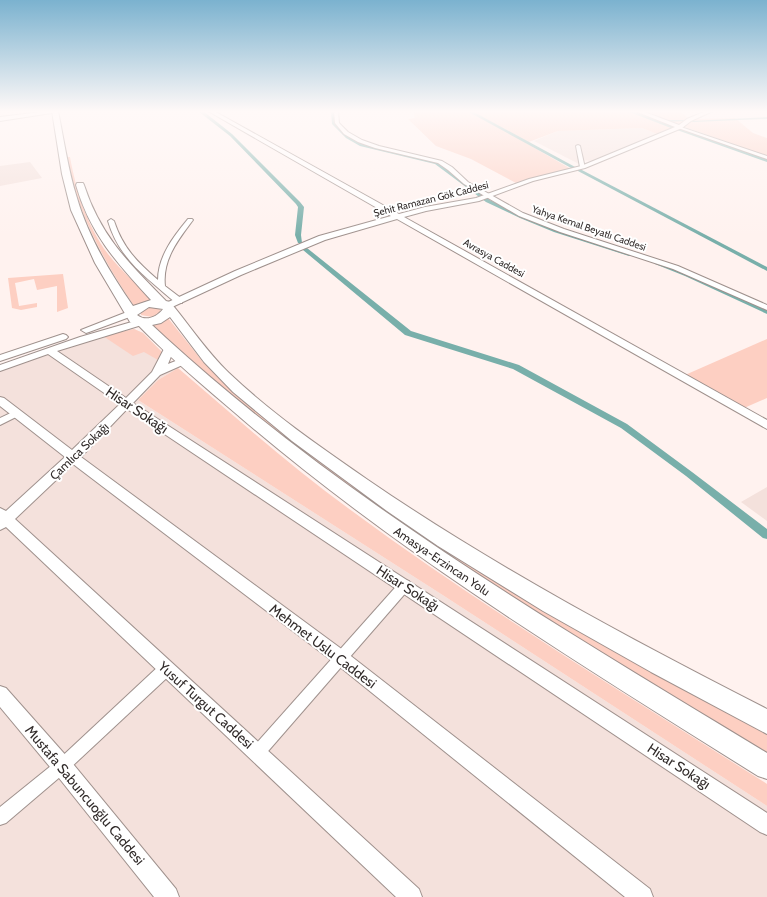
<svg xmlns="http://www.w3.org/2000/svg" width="767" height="897" font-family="Cabin,sans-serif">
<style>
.built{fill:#f4e1dc}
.green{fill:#fdcfc2}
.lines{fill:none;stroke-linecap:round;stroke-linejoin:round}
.canal{fill:#78afaa;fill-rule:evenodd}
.river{fill:#78afaa;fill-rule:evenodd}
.minor-casing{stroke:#9f918d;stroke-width:2}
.tertiary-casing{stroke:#9f918d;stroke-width:2}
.trunk-casing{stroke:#9f918d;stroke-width:2}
.minor{fill:#fff;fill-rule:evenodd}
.tertiary{fill:#fff;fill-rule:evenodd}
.trunk{fill:#fff;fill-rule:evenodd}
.labels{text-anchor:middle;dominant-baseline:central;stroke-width:4;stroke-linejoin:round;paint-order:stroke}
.far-street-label{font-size:10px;fill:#322c2b;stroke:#fff}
.street-label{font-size:12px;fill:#322c2b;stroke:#fff}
.near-street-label{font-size:14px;fill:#322c2b;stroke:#fff}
</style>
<rect width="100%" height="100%" fill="#fff2ef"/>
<!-- built -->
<g class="built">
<polygon points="642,128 657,134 593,161 581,160 579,164 534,141 558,131"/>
<polygon points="30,162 42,178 0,186 0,166"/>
<polygon points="134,329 143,333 178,368 158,380 138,400 441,594 767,806 767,897 0,897 0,371 103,336"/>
<polygon points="767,487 767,521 741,502"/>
</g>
<!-- green -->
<g class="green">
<polygon points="413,111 627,111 673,127 657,134 642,128 558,131 526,143 571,169 516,183 471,159 436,146 408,119 415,118"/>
<polygon points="640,111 680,111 687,117 696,119 735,118 753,133 767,138 767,156"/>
<path d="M 67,157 L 70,157 C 76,190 87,226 108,254 C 121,271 138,285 153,300 L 134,306 C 103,260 77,212 67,157 Z"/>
<polygon points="63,274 68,308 57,312 57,286 37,290 34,279 15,283 19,306 37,303 37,307 21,310 12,308 8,278"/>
<polygon points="151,307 160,309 160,313 152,317 141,315 141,312"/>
<path d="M 168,318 L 203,362 L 235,393 L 316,458 L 767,732 L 767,756 C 619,664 468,575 328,472 C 266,426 208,375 149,324 Z"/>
<polygon points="134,329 143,333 163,353 158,360 144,352 133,356 103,336"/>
<polygon points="767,339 767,398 744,408 685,375"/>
<path d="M 178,368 C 235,417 291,467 352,511 C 485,609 627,695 767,784 L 767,806 L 441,594 L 138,400 L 158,380 Z"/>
</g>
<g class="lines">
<!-- canal -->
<g class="canal">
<polygon points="198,111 203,111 232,134 300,202 304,207 301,235 302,243 298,243 295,235 298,207 296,204 230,136"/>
<polygon points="331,111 335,111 335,123 348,136 363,144 439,162 490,200 524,216 558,230 634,255 629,256 554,232 520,218 486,202 435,164 360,146 346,138 332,124"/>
<polygon points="467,111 472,111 577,168 573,169"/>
<polygon points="767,117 767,119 693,122 691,121"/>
<polygon points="666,120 683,120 685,121 667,122"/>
<polygon points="580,169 767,267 767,271 578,171 578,170"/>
<polygon points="303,248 307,248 411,331 519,365 627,424 692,472 767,529 767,539 763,538 686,476 621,428 513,369 405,335 303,250"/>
<polygon points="655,262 659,262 689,274 767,309 767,314 685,276 655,264"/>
</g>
<!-- river -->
<g class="river">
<polygon points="627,111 636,111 676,127 671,128"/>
<polygon points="677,128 681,128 767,157 767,162 677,130"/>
</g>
<!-- minor casing -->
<g class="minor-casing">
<g id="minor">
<polygon points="334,111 338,111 339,123 348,132 362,140 379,146 442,161 452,167 468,182 523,213 564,229 678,266 767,305 767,310 673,269 560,232 519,216 464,184 448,170 438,163 375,148 358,142 344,134 335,123"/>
<polygon points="678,126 767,156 767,159 678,128"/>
<polygon points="578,145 580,146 585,168 580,167 576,146"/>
<path d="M 111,219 L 114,221 C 123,248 137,262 158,280 C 158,256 174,236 188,219 L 192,219 L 193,220 C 178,240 162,260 165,286 L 182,299 L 182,303 L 176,303 C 147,278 119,259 108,221 Z"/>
<polygon points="17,410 20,411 22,413 20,415 0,425 0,418"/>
<polygon points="405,580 409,581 411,585 409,589 263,757 258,760 253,757 250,752 253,747 401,581"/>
<polygon points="166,662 171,664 173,669 171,674 67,771 6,823 0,825 0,807 57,761 161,664"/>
</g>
</g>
<!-- tertiary casing -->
<g class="tertiary-casing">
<g id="tertiary">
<polygon points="49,111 58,112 0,121 0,117"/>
<polygon points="208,111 214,111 399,214 425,207 476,198 529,179 581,166 675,127 635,111 642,111 679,125 687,119 706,111 713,111 691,121 682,128 585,168 533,181 479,201 426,211 404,217 767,420 767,429 397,219 325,240 241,275 170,308 164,308 164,304 235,271 319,236 391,216"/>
<polygon points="132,310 135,311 135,315 89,332 86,333 81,330"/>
<polygon points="142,319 147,322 145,324 57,351 126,398 152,372 165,347 173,347 174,349 168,364 183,358 188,361 187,363 160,375 133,403 767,813 767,835 760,832 127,409 81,457 347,653 650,889 653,897 625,897 335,663 73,464 15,519 419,889 422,897 396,897 6,527 0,530 0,508 6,511 65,457 0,406 0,397 4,398 72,450 120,404 48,354 0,371 0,365 80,337"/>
<polygon points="63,334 66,335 68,337 66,339 0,361 0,355"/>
<polygon points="0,686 6,688 69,759 176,889 179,897 154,897 55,773 0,707"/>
</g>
</g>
<!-- trunk casing -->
<g class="trunk-casing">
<path id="trunk" d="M 52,111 L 58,111 C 64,140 68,170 77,198 C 88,236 110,273 133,306 L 151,300 C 117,263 90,234 76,185 L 77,183 L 83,183 L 84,185 C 101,237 129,263 166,301 L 170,302 C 190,326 207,352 229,373 C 271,413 320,447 368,480 C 495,567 630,639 767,709 L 767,734 L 651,672 L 543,611 L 438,546 L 387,511 L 292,441 L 233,392 L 204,362 L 170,317 L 161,323 L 152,325 L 166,338 C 347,503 558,626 767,753 L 767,779 L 758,776 C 581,665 401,555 241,418 C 206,388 171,359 138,325 L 130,322 L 95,263 L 71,210 L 62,174 ZM 149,307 L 163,309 C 157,317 146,322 137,315 Z"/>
</g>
<!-- minor -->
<use href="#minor" class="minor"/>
<!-- tertiary -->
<use href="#tertiary" class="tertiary"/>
<!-- trunk -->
<use href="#trunk" class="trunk"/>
</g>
<!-- sky -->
<linearGradient id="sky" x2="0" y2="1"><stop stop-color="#7bb2cf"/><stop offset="0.47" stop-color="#fff9f8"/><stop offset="1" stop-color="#fff9f8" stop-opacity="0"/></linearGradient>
<rect width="767" height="237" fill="url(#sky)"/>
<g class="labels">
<!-- far-street labels -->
<g class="far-street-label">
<text transform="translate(431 199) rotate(-14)">Şehit Ramazan Gök Caddesi</text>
<text transform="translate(589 228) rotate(19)">Yahya Kemal Beyatlı Caddesi</text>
<text transform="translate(494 258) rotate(29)">Avrasya Caddesi</text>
</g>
<!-- street labels -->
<g class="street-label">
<text transform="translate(79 451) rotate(-44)">Çamlıca Sokağı</text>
<text transform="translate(442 561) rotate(34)">Amasya-Erzincan Yolu</text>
</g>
<!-- near-street labels -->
<g class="near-street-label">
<text transform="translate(137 410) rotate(34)">Hisar Sokağı</text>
<text transform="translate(408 588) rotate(33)">Hisar Sokağı</text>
<text transform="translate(323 646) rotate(37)">Mehmet Uslu Caddesi</text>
<text transform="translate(206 705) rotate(42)">Yusuf Turgut Caddesi</text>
<text transform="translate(679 766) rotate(33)">Hisar Sokağı</text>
<text transform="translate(85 795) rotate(50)">Mustafa Sabuncuoğlu Caddesi</text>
</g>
</g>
</svg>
